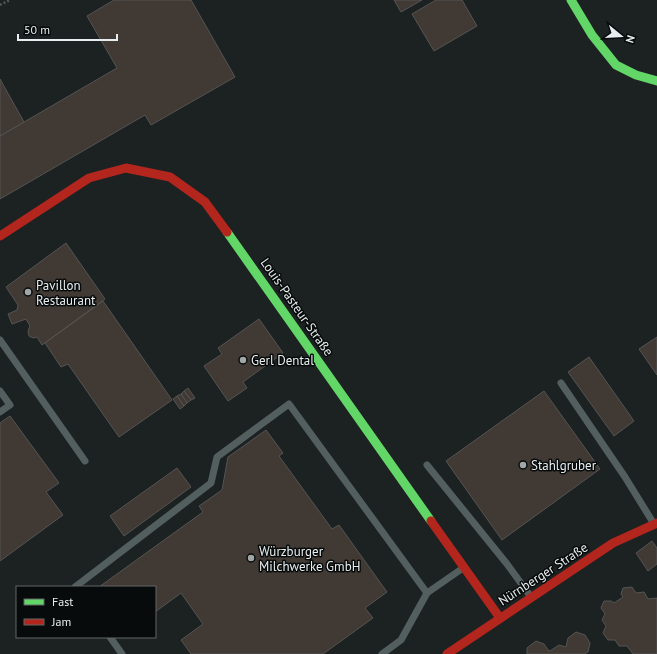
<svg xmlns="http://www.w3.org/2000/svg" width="657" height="654" font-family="'PT Sans',sans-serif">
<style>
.building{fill:#403934;stroke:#555554}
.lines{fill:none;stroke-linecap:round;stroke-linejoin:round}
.path{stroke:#525858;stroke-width:2.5;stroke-dasharray:2 2;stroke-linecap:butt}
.lane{stroke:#535e5f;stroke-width:7}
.fast{stroke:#63d668;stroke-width:9}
.jam{stroke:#b3261e;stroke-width:9}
.poi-dot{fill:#a1a6a7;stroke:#080b0b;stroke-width:1.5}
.labels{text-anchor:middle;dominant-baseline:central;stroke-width:3;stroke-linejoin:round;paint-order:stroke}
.poi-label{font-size:13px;fill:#e8eeef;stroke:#080b0b;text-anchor:start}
.street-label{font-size:13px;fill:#e8eeef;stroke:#080b0b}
</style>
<rect width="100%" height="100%" fill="#1c2121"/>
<!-- building -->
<g class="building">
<polygon points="114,0 191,0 235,77 151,125 145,115 0,199 0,136 117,68 87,16"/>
<polygon points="394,0 422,0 401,12"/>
<polygon points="436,0 462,0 477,26 434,51 412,14"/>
<polygon points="0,79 24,122 0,136"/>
<polygon points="66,243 105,299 42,345 37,337 33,338 29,336 28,331 30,326 26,319 12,324 8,314 17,310 18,305 6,287"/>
<polygon points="103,301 172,400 119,437 68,364 61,367 45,343"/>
<polygon points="259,319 283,353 243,382 247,388 228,401 204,366 222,354 218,348"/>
<polygon points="657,337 657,375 639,349"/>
<polygon points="589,357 634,421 614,436 568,372"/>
<polygon points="188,388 195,398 191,400 184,391"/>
<polygon points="184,391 191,400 187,403 181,394"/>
<polygon points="544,391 600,469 502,540 446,461"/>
<polygon points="181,394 187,403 184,406 177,396"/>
<polygon points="177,396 184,406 180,409 173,399"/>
<polygon points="10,416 59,483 46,492 63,515 0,561 0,423"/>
<polygon points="266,430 283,453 279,456 332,529 339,525 387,592 365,608 373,618 323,654 191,654 181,640 203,624 181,593 155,612 155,587 99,587 203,512 199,506 222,490 228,457"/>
<polygon points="177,468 191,487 124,536 110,516"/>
<polygon points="652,541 657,548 657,564 648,571 636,553"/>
<polygon points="632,587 636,593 644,592 648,599 657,598 657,654 633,654 627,646 619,646 615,640 608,640 603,633 606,626 602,620 605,614 601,608 604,601 611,601 614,603 623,597 621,594 623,588"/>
<polygon points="576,632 585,635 590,643 588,652 584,654 527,654 527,648 536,641 544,644 548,650 550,651 559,645 566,647 568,638"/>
</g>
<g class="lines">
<!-- path -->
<polyline class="path" points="0,5 10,0"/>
<!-- lane -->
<g class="lane">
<polyline points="0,340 85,461"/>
<polyline points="561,383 625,477 654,524"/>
<polyline points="0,391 10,405 0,412"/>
<polyline points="427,465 507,564 531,597"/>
<polyline points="75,587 211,483 217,457 289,404 427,593"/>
<polyline points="110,637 122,654"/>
<polyline points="382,654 401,640 427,593 463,568"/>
</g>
<!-- fast -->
<g class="fast">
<polyline points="571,0 592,35 616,65 636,75 657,81"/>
<polyline points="227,232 431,521"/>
</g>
<!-- jam -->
<g class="jam">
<polyline points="0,236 89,178 126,168 170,177 205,202 227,232"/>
<polyline points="431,521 500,618"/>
<polyline points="447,654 613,543 657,523"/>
</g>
</g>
<!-- markers -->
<g class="poi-dot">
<circle cx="28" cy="292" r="4"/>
<circle cx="243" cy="360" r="4"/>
<circle cx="523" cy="465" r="4"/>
<circle cx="251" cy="558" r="4"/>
</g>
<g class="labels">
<!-- poi labels -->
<g class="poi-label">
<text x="36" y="285">Pavillon<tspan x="36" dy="15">Restaurant</tspan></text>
<text x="251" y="360">Gerl Dental</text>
<text x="531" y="465">Stahlgruber</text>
<text x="259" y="551">Würzburger<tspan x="259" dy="15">Milchwerke GmbH</tspan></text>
</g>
<!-- street labels -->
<g class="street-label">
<text transform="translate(297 307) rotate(55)">Louis-Pasteur-Straße</text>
<text transform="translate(543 574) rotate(-33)">Nürnberger Straße</text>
</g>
</g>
<!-- legend -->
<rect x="16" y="586" width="140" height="52" fill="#080b0b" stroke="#626666"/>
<rect x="24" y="599" width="20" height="6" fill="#63d668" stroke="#626666"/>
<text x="52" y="606" font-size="12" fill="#e8eeef">Fast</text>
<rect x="24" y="619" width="20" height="6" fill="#b3261e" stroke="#626666"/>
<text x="52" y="626" font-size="12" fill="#e8eeef">Jam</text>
<!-- north arrow -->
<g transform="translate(621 36) rotate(108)" stroke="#080b0b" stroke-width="3" paint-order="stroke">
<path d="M0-3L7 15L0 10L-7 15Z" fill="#e8eeef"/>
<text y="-6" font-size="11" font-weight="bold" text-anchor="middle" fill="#e8eeef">N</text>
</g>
<!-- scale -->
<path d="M18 34v6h99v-6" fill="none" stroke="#e8eeef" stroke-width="2"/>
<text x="24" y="34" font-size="12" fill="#e8eeef" stroke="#080b0b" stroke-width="3" paint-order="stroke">50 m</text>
</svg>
